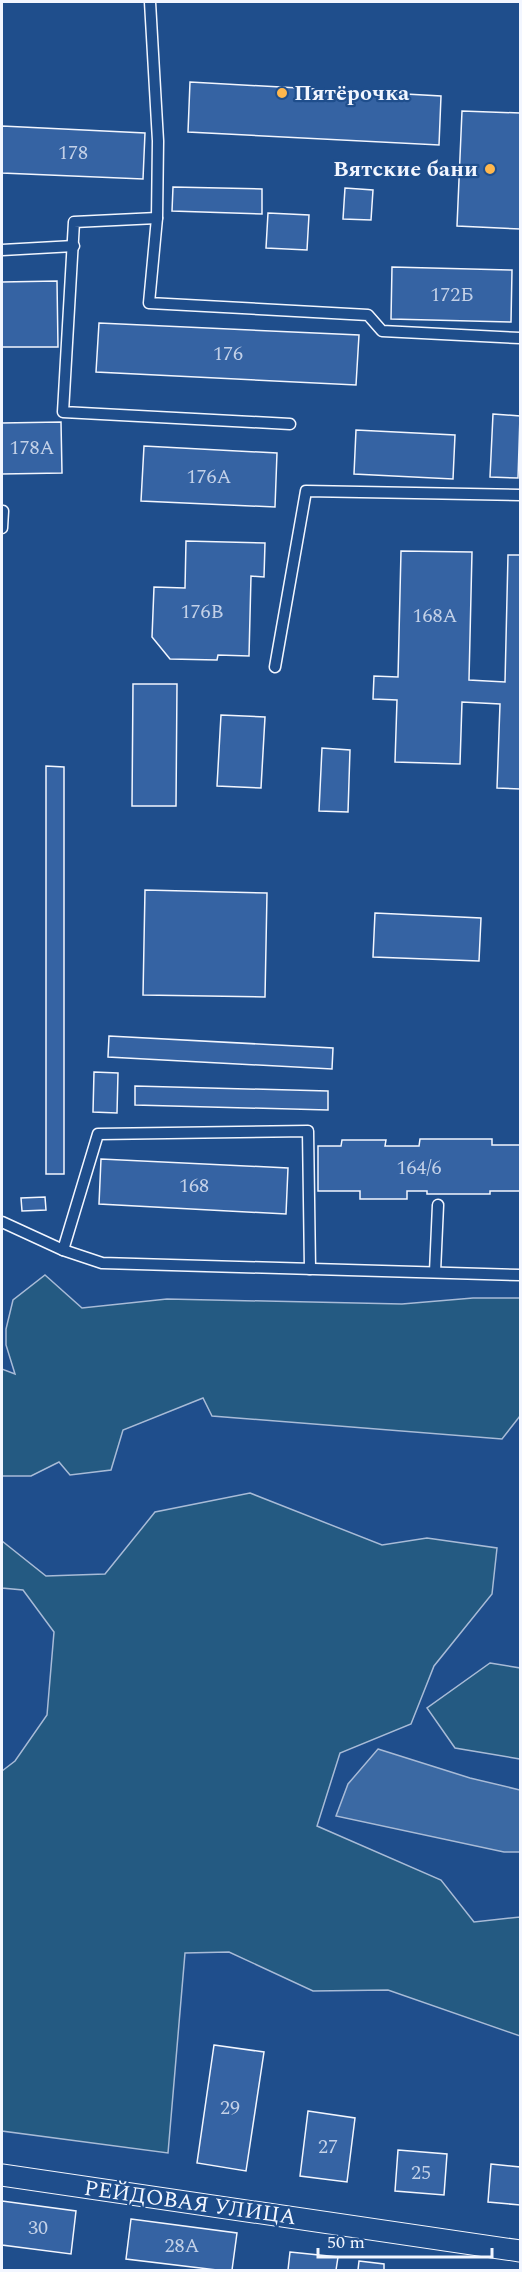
<svg xmlns="http://www.w3.org/2000/svg" width="522" height="2272" font-family="Spectral,serif">
<style>
.green{fill:#245a82;stroke:#a8bbd7;stroke-width:1.5}
.water{fill:#3b69a3;stroke:#a8bbd7;stroke-width:1.5}
.building{fill:#3563a3;stroke:#f2f6ff;stroke-width:1.5}
.lines{fill:none;stroke-linecap:round;stroke-linejoin:round}
.lane-casing{stroke:#f2f6ff;stroke-width:13}
.street-casing{stroke:#f2f6ff;stroke-width:23}
.lane{stroke:#1f4e8c;stroke-width:10}
.street{stroke:#1f4e8c;stroke-width:21}
.poi-dot{fill:#ffb74d;stroke:#1f4e8c;stroke-width:2}
.labels{text-anchor:middle;dominant-baseline:central;stroke-width:4.5;stroke-linejoin:round;paint-order:stroke}
.number-label{font-size:20px;fill:#c3d1e8}
.poi-label{font-size:22px;font-weight:bold;fill:#f2f6ff;stroke:#1f4e8c;text-anchor:start}
.street-label{font-size:22px;fill:#f2f6ff;stroke:#1f4e8c}
</style>
<rect width="100%" height="100%" fill="#1f4e8c"/>
<!-- green -->
<g class="green">
<polygon points="45,1275 82,1308 167,1299 402,1304 473,1298 520,1298 520,1416 502,1439 212,1416 203,1398 123,1430 111,1470 70,1475 59,1462 31,1476 2,1476 2,1369 15,1374 6,1345 6,1329 13,1300"/>
<polygon points="250,1493 382,1545 427,1538 497,1548 492,1594 434,1666 411,1724 340,1753 317,1826 441,1880 474,1922 520,1917 520,2036 388,1990 313,1991 229,1952 185,1953 168,2153 2,2131 2,1771 15,1761 47,1715 54,1632 23,1590 2,1588 2,1541 46,1576 105,1574 155,1512"/>
<polygon points="490,1663 520,1668 520,1759 455,1748 427,1708"/>
</g>
<!-- water -->
<polygon class="water" points="378,1749 470,1778 520,1790 520,1852 504,1852 336,1816 348,1784"/>
<!-- building -->
<g class="building">
<polygon points="190,82 441,96 439,145 188,132"/>
<polygon points="462,111 520,113 520,229 457,226"/>
<polygon points="2,126 145,133 143,179 2,173"/>
<polygon points="173,187 262,189 262,214 172,211"/>
<polygon points="345,188 373,190 371,220 343,219"/>
<polygon points="268,213 309,215 307,250 266,248"/>
<polygon points="392,267 512,270 511,322 391,319"/>
<polygon points="57,281 58,347 2,347 2,282"/>
<polygon points="99,323 359,335 356,385 96,372"/>
<polygon points="493,414 520,416 518,478 490,477"/>
<polygon points="61,422 62,473 2,474 2,423"/>
<polygon points="356,430 455,435 453,479 354,474"/>
<polygon points="144,446 277,453 275,507 141,501"/>
<polygon points="186,541 265,543 264,577 251,576 249,656 218,655 217,660 170,659 152,637 154,587 185,588"/>
<polygon points="401,551 472,552 469,680 505,682 508,555 520,555 520,789 497,788 500,704 462,702 460,764 395,762 397,700 373,699 374,676 398,677"/>
<polygon points="133,684 177,684 176,806 132,806"/>
<polygon points="221,715 265,717 261,788 217,786"/>
<polygon points="322,748 350,750 348,812 319,811"/>
<polygon points="46,766 64,767 64,1174 46,1174"/>
<polygon points="145,890 267,893 265,997 143,995"/>
<polygon points="375,913 481,918 479,961 373,957"/>
<polygon points="109,1036 333,1048 332,1069 108,1057"/>
<polygon points="94,1072 118,1073 117,1113 93,1112"/>
<polygon points="135,1086 328,1091 328,1110 135,1105"/>
<polygon points="420,1139 492,1139 492,1145 520,1145 520,1191 490,1191 490,1194 427,1194 427,1191 407,1191 407,1199 360,1199 360,1191 318,1191 318,1146 341,1146 342,1140 386,1140 385,1146 419,1146"/>
<polygon points="101,1159 288,1168 286,1214 99,1204"/>
<polygon points="45,1197 46,1210 22,1211 21,1198"/>
<polygon points="214,2045 264,2052 246,2171 197,2163"/>
<polygon points="308,2111 355,2118 347,2182 300,2176"/>
<polygon points="398,2150 447,2154 444,2195 395,2191"/>
<polygon points="491,2164 520,2167 520,2205 488,2202"/>
<polygon points="2,2201 76,2211 71,2254 2,2245"/>
<polygon points="131,2219 237,2233 232,2270 217,2270 126,2259"/>
<polygon points="290,2252 338,2257 336,2270 288,2270"/>
<polygon points="359,2261 384,2264 384,2270 358,2270"/>
</g>
<g class="lines">
<!-- lane casing -->
<g class="lane-casing">
<g id="lane">
<polyline points="150,2 158,141 157,218 149,303 368,315 382,331 520,338"/>
<polyline points="157,218 74,222 63,412 290,424"/>
<polyline points="2,250 74,246"/>
<polyline points="2,528 3,511"/>
<polyline points="275,667 306,491 520,495"/>
<polyline points="2,1222 63,1250 102,1263 520,1275"/>
<polyline points="63,1250 98,1134 308,1131 310,1269"/>
<polyline points="435,1272 438,1205"/>
</g>
</g>
<!-- street casing -->
<g class="street-casing">
<polyline id="street" points="2,2175 520,2251"/>
</g>
<!-- lane -->
<use href="#lane" class="lane"/>
<!-- street -->
<use href="#street" class="street"/>
</g>
<!-- markers -->
<g class="poi-dot">
<circle cx="282" cy="93" r="6"/>
<circle cx="490" cy="169" r="6"/>
</g>
<g class="labels">
<!-- number labels -->
<g class="number-label">
<text x="73" y="153">178</text>
<text x="452" y="295">172Б</text>
<text x="228" y="354">176</text>
<text x="32" y="448">178А</text>
<text x="209" y="477">176А</text>
<text x="202" y="612">176В</text>
<text x="435" y="616">168А</text>
<text x="419" y="1168">164/6</text>
<text x="194" y="1186">168</text>
<text x="230" y="2108">29</text>
<text x="328" y="2147">27</text>
<text x="421" y="2173">25</text>
<text x="38" y="2228">30</text>
<text x="182" y="2246">28А</text>
</g>
<!-- poi labels -->
<g class="poi-label">
<text x="294" y="93">Пятёрочка</text>
<text x="478" y="169" text-anchor="end">Вятские бани</text>
</g>
<!-- street labels -->
<g class="street-label">
<text transform="translate(190 2203) rotate(8)">РЕЙДОВАЯ УЛИЦА</text>
</g>
</g>
<!-- border -->
<rect width="522" height="2272" fill="none" stroke="#f2f6ff" stroke-width="6"/>
<!-- scale -->
<path d="M318 2248v9h174v-9" fill="none" stroke="#f2f6ff" stroke-width="3"/>
<text x="327" y="2248" font-size="18" fill="#f2f6ff" stroke="#1f4e8c" stroke-width="4.5" paint-order="stroke">50 m</text>
</svg>
